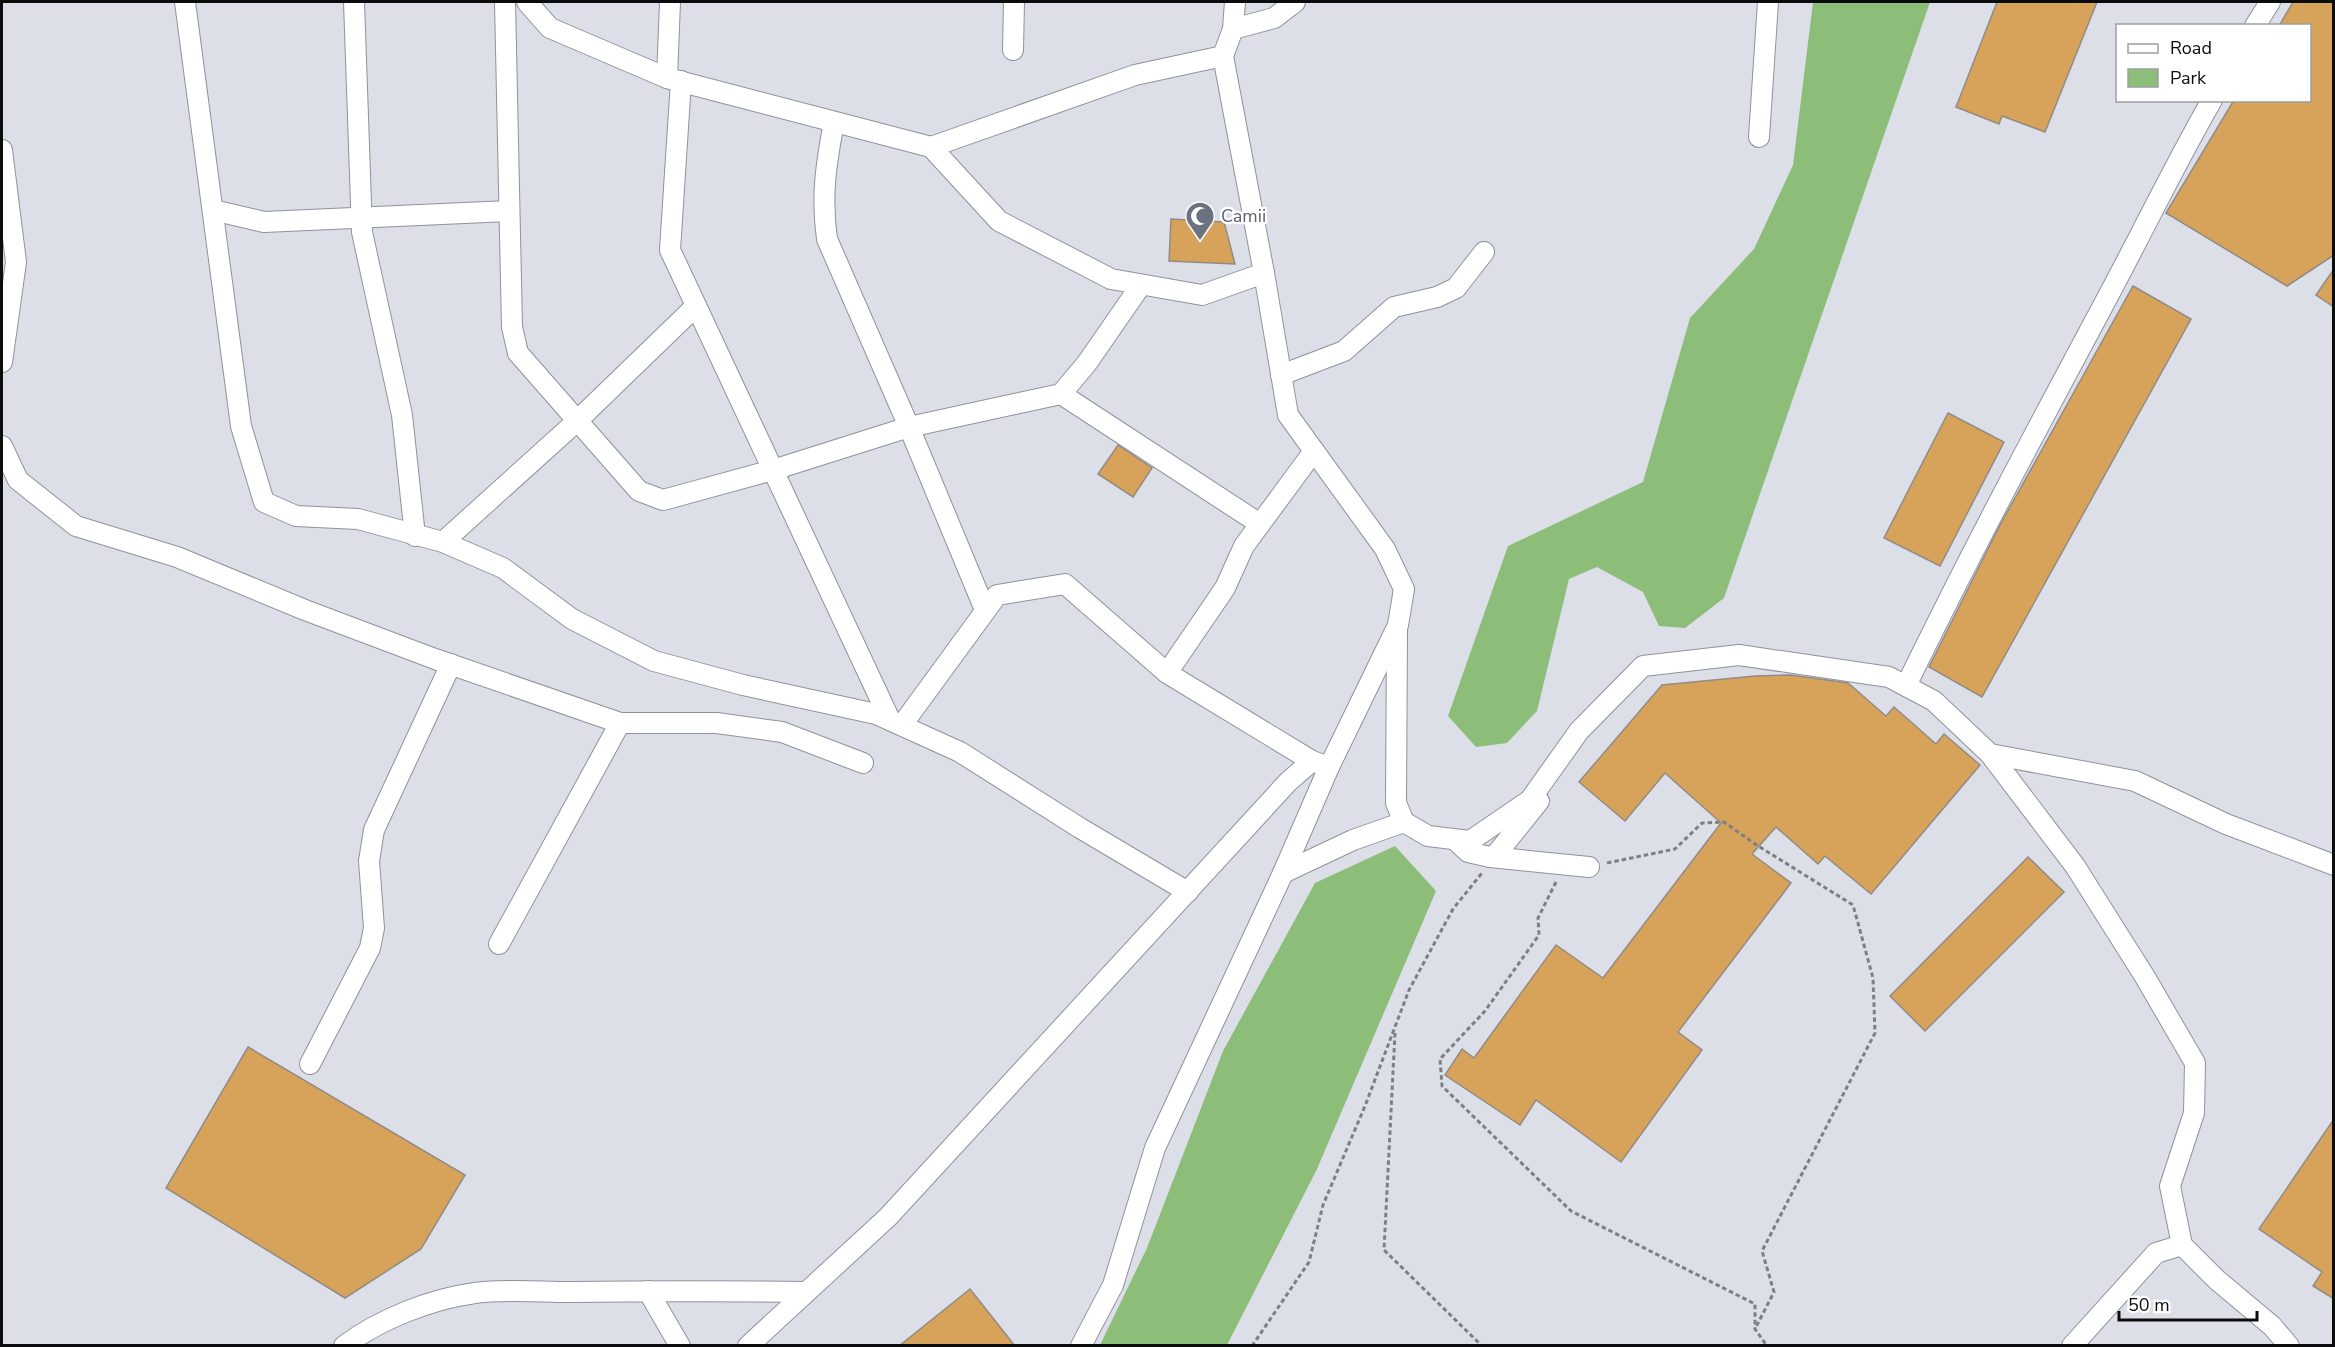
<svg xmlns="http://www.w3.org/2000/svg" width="2335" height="1347" font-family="'Nunito Sans',sans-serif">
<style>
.green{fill:#8cbd79}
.building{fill:#d7a35b;stroke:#918b84;stroke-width:1.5}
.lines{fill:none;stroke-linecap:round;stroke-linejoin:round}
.minor-casing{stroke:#8f929b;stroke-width:22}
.path{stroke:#7d7f85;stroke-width:3;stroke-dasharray:4.5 3;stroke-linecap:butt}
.minor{stroke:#fff;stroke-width:20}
.labels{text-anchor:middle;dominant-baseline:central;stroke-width:4.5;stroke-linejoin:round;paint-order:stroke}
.worship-label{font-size:18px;fill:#5b616d;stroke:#fff;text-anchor:start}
</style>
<rect width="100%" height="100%" fill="#dcdfe8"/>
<!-- green -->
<g class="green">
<polygon points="1813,2 1930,2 1724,598 1685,628 1659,626 1643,592 1597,567 1569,579 1537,711 1507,743 1476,747 1448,716 1508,546 1643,482 1690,318 1754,249 1793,165"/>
<polygon points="1395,846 1436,891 1317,1169 1227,1345 1100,1345 1147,1248 1223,1051 1315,883"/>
</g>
<!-- building -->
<g class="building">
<polygon points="1997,2 2097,2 2045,132 2002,116 1999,124 1956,107"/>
<polygon points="2293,2 2334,2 2334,255 2287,286 2166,213 2234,100 2310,100 2310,26 2279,26"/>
<polygon points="1171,219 1224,222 1235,264 1169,261"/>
<polygon points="2334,269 2334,307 2316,295"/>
<polygon points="2133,286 2191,319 1982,697 1929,667 2000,525"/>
<polygon points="1948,413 2004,442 1940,566 1884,538"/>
<polygon points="1118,445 1152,468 1133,497 1098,474"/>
<polygon points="1791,675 1848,683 1886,716 1894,707 1936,744 1944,734 1980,765 1871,894 1825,856 1818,864 1776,827 1752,854 1791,883 1678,1032 1702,1050 1621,1162 1536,1100 1520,1125 1445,1075 1462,1049 1474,1058 1556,945 1603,978 1721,823 1665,773 1625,821 1579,782 1662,685 1755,676"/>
<polygon points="2028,857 2064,892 1925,1031 1890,996"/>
<polygon points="248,1047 465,1175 421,1249 345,1298 166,1188"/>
<polygon points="2334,1119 2334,1299 2313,1286 2322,1272 2259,1229"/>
<polygon points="970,1289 1015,1346 899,1346"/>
</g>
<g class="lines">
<!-- minor casing -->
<g class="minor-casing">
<g id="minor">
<polyline points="185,2 241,426 264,502 296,516 358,519 443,542 503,568 572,619 654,661 743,685 876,714 960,752 1080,828 1188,892"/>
<polyline points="354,2 362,232 402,415 415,536"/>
<polyline points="505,2 512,327 518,353 639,491 663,500 773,470 909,427 985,610"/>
<polyline points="527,2 550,28 667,78 931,147 999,221 1111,279 1202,295 1264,273 1288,415 1385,549 1404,589 1398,625 1329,767 1283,873 1155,1148 1113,1285 1081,1346"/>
<polyline points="1235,2 1233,29 1223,56 1264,273"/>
<polyline points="2255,26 2270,2"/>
<polyline points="1233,29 1274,18 1295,2"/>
<polyline points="1013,50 1014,2"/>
<polyline points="667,78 670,2"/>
<polyline points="681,81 670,250 890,720"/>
<path d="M 834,122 C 826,164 821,197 827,239 L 909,427 L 1061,394 L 1087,363 L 1141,285"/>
<polyline points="1759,137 1768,2"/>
<polyline points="931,147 1135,75 1223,56"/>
<polyline points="2,150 16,262 2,362"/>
<polyline points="213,210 264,222 509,211"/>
<polyline points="1281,375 1344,351 1394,307 1437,297 1456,288 1484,252"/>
<polyline points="1061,394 1260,524"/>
<polyline points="2,446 18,480 76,526 177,557 305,610 435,659 620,723 717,723 782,732 863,763"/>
<polyline points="443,542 577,421 696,306"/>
<polyline points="1397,631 1396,803 1404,822 1428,836 1470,841 1530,800 1579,731 1643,666 1739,655 1889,677 1934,701 1990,754 2075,866 2145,977 2195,1063 2194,1113 2170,1186 2182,1245 2217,1280 2272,1326 2289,1346"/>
<polyline points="1167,673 1225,588 1244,546 1314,451"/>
<path d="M 1906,686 C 1969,556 2037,429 2105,302 C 2141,235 2174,166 2212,100"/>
<polyline points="902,725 997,595 1065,584 1167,673 1312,761"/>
<polyline points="1990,754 2135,781 2226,824 2334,865"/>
<polyline points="1455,840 1468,852 1490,857 1589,867"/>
<polyline points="1494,857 1539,801"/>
<polyline points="1283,873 1353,840 1404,822"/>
<polyline points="499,944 620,723"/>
<polyline points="310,1064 370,948 374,928 369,861 374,830 451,664"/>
<polyline points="648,1291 680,1346"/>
<path d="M 344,1346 C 380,1319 431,1299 475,1293 C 506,1289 540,1292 571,1292 C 649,1291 727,1291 805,1292"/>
<polyline points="748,1346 888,1217 1288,782 1312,761 1329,767"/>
<polyline points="2072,1346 2156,1253 2182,1245"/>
</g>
</g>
<!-- path -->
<g class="path">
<polyline points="1607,863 1675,849 1702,823 1724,822 1755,844 1853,905 1873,978 1875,1033 1762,1251 1774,1292 1755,1329"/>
<polyline points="1556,882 1538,918 1539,935 1485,1011 1440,1059 1442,1086 1571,1211 1755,1304 1755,1329 1767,1346"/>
<polyline points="1395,1033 1384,1250 1482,1346"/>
<polyline points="1252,1346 1309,1262 1323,1205 1365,1106 1409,990 1453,909 1482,873"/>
</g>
<!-- minor -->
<use href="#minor" class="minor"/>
</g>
<!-- icons -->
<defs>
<g id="mosque-pin" transform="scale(1.5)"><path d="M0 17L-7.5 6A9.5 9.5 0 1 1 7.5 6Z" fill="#6b7280" stroke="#fff"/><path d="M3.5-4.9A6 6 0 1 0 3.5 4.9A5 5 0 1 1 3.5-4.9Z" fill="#fff"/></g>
</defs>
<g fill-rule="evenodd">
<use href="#mosque-pin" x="1200" y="216"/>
</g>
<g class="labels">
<!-- worship labels -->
<g class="worship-label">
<text x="1221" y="216">Camii</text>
</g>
</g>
<!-- border -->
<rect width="2335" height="1347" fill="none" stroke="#0b0c0e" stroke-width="6"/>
<!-- legend -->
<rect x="2116" y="24" width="195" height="78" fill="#ffffff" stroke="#9d9e9f" stroke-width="1.5"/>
<rect x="2128" y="44" width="30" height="9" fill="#ffffff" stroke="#9d9e9f" stroke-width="1.5"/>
<text x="2170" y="54" font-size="18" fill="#0b0c0e">Road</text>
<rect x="2128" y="69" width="30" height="18" fill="#8cbd79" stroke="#9d9e9f" stroke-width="1.5"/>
<text x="2170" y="84" font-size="18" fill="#0b0c0e">Park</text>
<!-- scale -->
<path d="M2119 1311v9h138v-9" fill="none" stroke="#0b0c0e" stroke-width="3"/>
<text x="2128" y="1311" font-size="18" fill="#0b0c0e" stroke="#ffffff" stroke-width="4.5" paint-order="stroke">50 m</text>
</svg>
